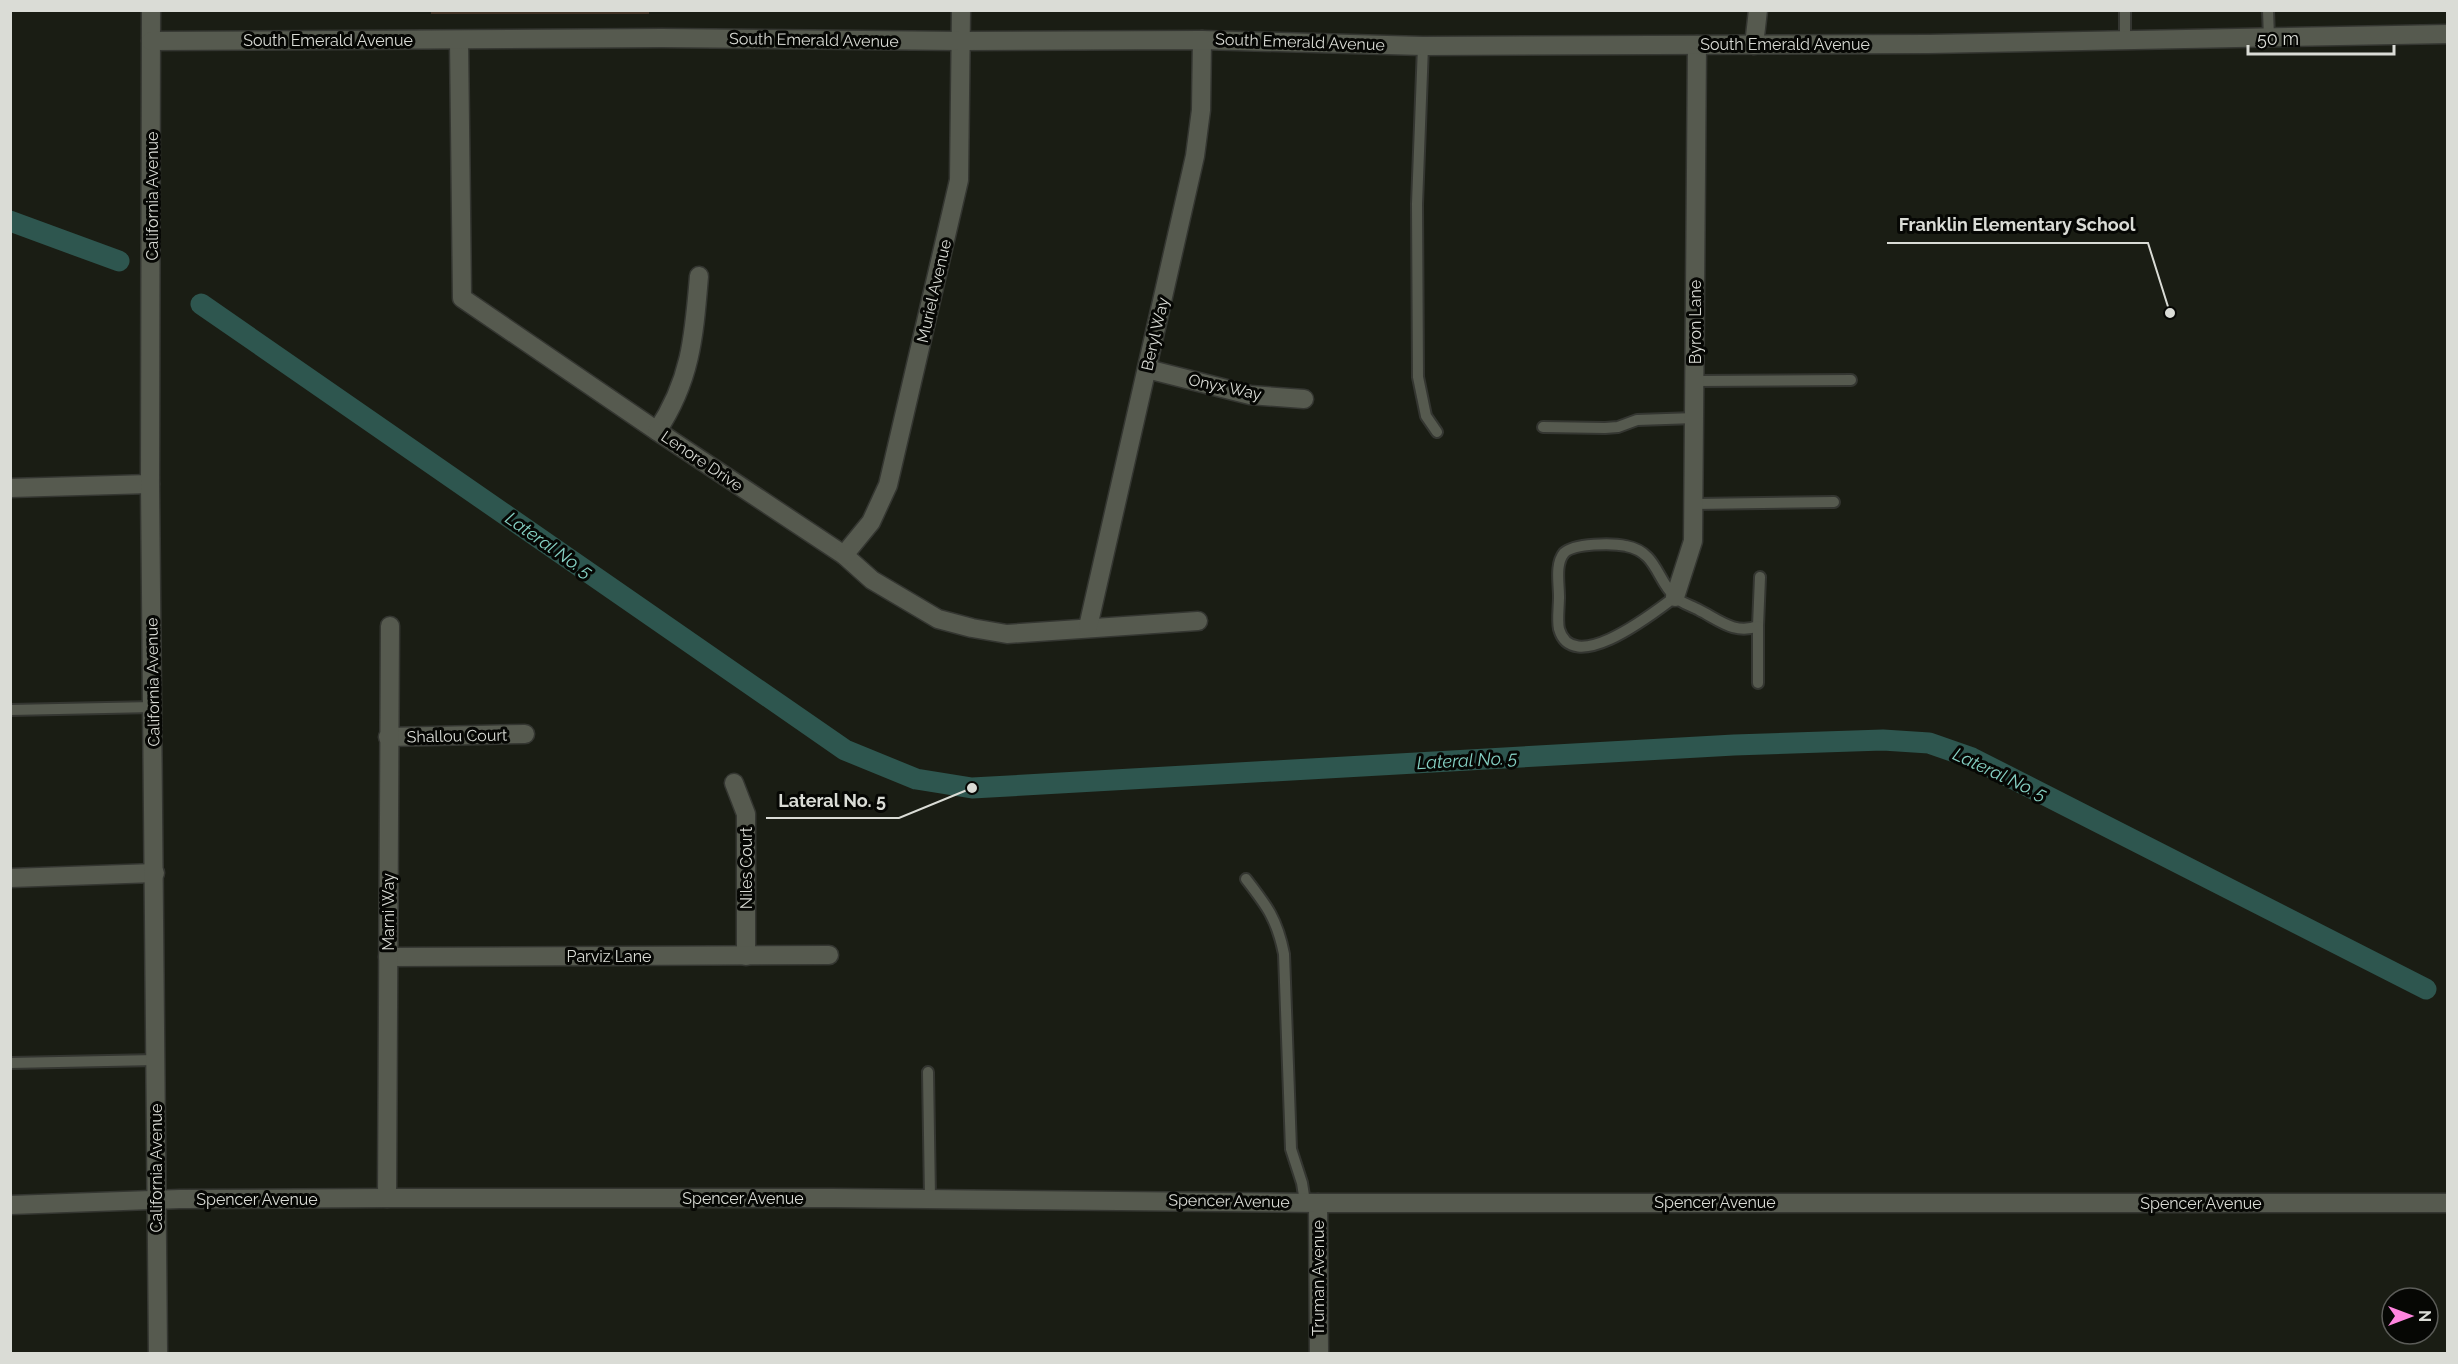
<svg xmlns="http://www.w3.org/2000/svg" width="2458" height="1364" font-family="Raleway,sans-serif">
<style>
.green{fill:#413326}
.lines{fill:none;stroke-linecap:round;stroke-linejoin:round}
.canal{stroke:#2e564f;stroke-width:21}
.service-casing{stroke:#343631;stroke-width:14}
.minor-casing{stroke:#343631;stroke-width:21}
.tertiary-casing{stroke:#343631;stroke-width:21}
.service{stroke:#565a4f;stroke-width:10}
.minor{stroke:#565a4f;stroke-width:18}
.tertiary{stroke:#565a4f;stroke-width:18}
.labels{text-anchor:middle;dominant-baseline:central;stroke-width:6;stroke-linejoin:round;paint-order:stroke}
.street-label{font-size:16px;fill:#dadcd6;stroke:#060704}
.water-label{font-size:18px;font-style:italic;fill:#86d1c4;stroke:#060704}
.leader{fill:none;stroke:#dadcd6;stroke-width:2}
.callout-dot{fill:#dadcd6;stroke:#060704;stroke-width:2}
.callout-label{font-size:18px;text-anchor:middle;font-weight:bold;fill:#dadcd6;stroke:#060704;stroke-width:6;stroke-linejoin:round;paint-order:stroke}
</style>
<rect width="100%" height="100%" fill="#1a1d14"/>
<!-- green -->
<rect class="green" x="431" y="10" width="218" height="4"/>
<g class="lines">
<!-- canal -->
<g class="canal">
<polyline points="10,221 119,261"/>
<polyline points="201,304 845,750 916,779 972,788 1734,745 1883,740 1929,743 1972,758 2426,989"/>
</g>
<!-- service casing -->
<g class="service-casing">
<g id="service">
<polyline points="2268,10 2269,38"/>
<polyline points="2125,40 2125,10"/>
<polyline points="1423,46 1417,204 1418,377 1426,416 1437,432"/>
<polyline points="1695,381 1851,380"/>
<polyline points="1543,427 1605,428 1618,427 1637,420 1695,418"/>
<polyline points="1694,504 1834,502"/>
<path d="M 1675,597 C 1656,611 1573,678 1559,629 C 1557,620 1559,607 1559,597 C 1559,583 1555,564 1564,553 C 1574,543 1613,543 1626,546 C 1657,552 1656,579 1675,597 C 1681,603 1692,606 1699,610 C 1719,620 1735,635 1758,626 L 1760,577"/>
<polyline points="1758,626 1758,683"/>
<polyline points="10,710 154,707"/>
<path d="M 1246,879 C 1267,906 1277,919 1284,954 L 1291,1149 L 1302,1183 L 1305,1202"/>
<polyline points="10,1063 156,1060"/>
<polyline points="928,1072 930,1198"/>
</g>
</g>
<!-- minor casing -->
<g class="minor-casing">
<g id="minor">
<polyline points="459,40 462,298 657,431 844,555 872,580 938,619 972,628 1007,634 1198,621"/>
<polyline points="1754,45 1758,10"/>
<polyline points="1147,369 1250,395 1304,399"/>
<path d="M 657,431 C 691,380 694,336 699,276"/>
<polyline points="10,488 150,484"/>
<polyline points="844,555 871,522 888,485 959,180 961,10"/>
<polyline points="1675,597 1693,541 1697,45"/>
<polyline points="1088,627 1195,156 1201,110 1202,40"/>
<polyline points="388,737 525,734"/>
<polyline points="734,783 746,814 746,956"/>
<polyline points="10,878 155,873"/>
<polyline points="388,957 829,955"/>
<polyline points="387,1198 390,626"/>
<polyline points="1318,1203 1319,1354"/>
<polyline points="10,1205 180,1199 387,1198 834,1198 1318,1203 2448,1203"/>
</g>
</g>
<!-- tertiary casing -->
<g class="tertiary-casing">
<g id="tertiary">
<polyline points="151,10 150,484 158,1354"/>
<polyline points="151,41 662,38 962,41 1202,40 1423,46 1929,44 2448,34"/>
</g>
</g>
<!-- service -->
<use href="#service" class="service"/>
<!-- minor -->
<use href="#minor" class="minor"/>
<!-- tertiary -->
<use href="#tertiary" class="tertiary"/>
</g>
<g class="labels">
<!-- street labels -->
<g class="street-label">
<text x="328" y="40">South Emerald Avenue</text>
<text transform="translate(814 40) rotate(1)">South Emerald Avenue</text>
<text transform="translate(1300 42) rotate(2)">South Emerald Avenue</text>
<text x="1785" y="44">South Emerald Avenue</text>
<text transform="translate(152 196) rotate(-90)">California Avenue</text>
<text transform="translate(934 291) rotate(-77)">Muriel Avenue</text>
<text transform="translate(1695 322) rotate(-90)">Byron Lane</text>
<text transform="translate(1155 334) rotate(-77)">Beryl Way</text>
<text transform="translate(1225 387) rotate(12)">Onyx Way</text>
<text transform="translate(702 461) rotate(34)">Lenore Drive</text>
<text transform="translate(153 682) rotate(-91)">California Avenue</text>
<text transform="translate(457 736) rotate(-1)">Shallou Court</text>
<text transform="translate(746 868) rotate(-90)">Niles Court</text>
<text transform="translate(388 912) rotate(-90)">Marni Way</text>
<text x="609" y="956">Parviz Lane</text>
<text transform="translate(156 1168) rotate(-90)">California Avenue</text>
<text x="743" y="1198">Spencer Avenue</text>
<text x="257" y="1199">Spencer Avenue</text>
<text transform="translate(1229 1201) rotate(1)">Spencer Avenue</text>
<text x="1715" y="1202">Spencer Avenue</text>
<text x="2201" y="1203">Spencer Avenue</text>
<text transform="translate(1318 1278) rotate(-90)">Truman Avenue</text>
</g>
<!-- water labels -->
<g class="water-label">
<text transform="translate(549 545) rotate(35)">Lateral No. 5</text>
<text transform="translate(1467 760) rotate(-3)">Lateral No. 5</text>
<text transform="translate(2000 774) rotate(25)">Lateral No. 5</text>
</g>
</g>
<!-- callouts -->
<path class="leader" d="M2170 313L2148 243H1887M972 788L899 818H766"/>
<g class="callout-dot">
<circle cx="2170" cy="313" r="6"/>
<circle cx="972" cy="788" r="6"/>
</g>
<g class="callout-label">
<text x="2017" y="231">Franklin Elementary School</text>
<text x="832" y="807">Lateral No. 5</text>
</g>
<!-- border -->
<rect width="2458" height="1364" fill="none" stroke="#dadcd6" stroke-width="24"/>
<!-- north arrow -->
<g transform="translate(2410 1316) rotate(90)"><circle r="28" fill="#060704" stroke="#5b5c58" stroke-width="1.5"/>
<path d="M0-4.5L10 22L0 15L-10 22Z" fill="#ff85df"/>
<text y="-9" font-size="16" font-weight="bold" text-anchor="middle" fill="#dadcd6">N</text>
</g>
<!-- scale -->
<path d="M2248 45v9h146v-9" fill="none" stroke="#dadcd6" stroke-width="3"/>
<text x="2257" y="45" font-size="18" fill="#dadcd6" stroke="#060704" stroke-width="4.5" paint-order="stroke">50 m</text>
</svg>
